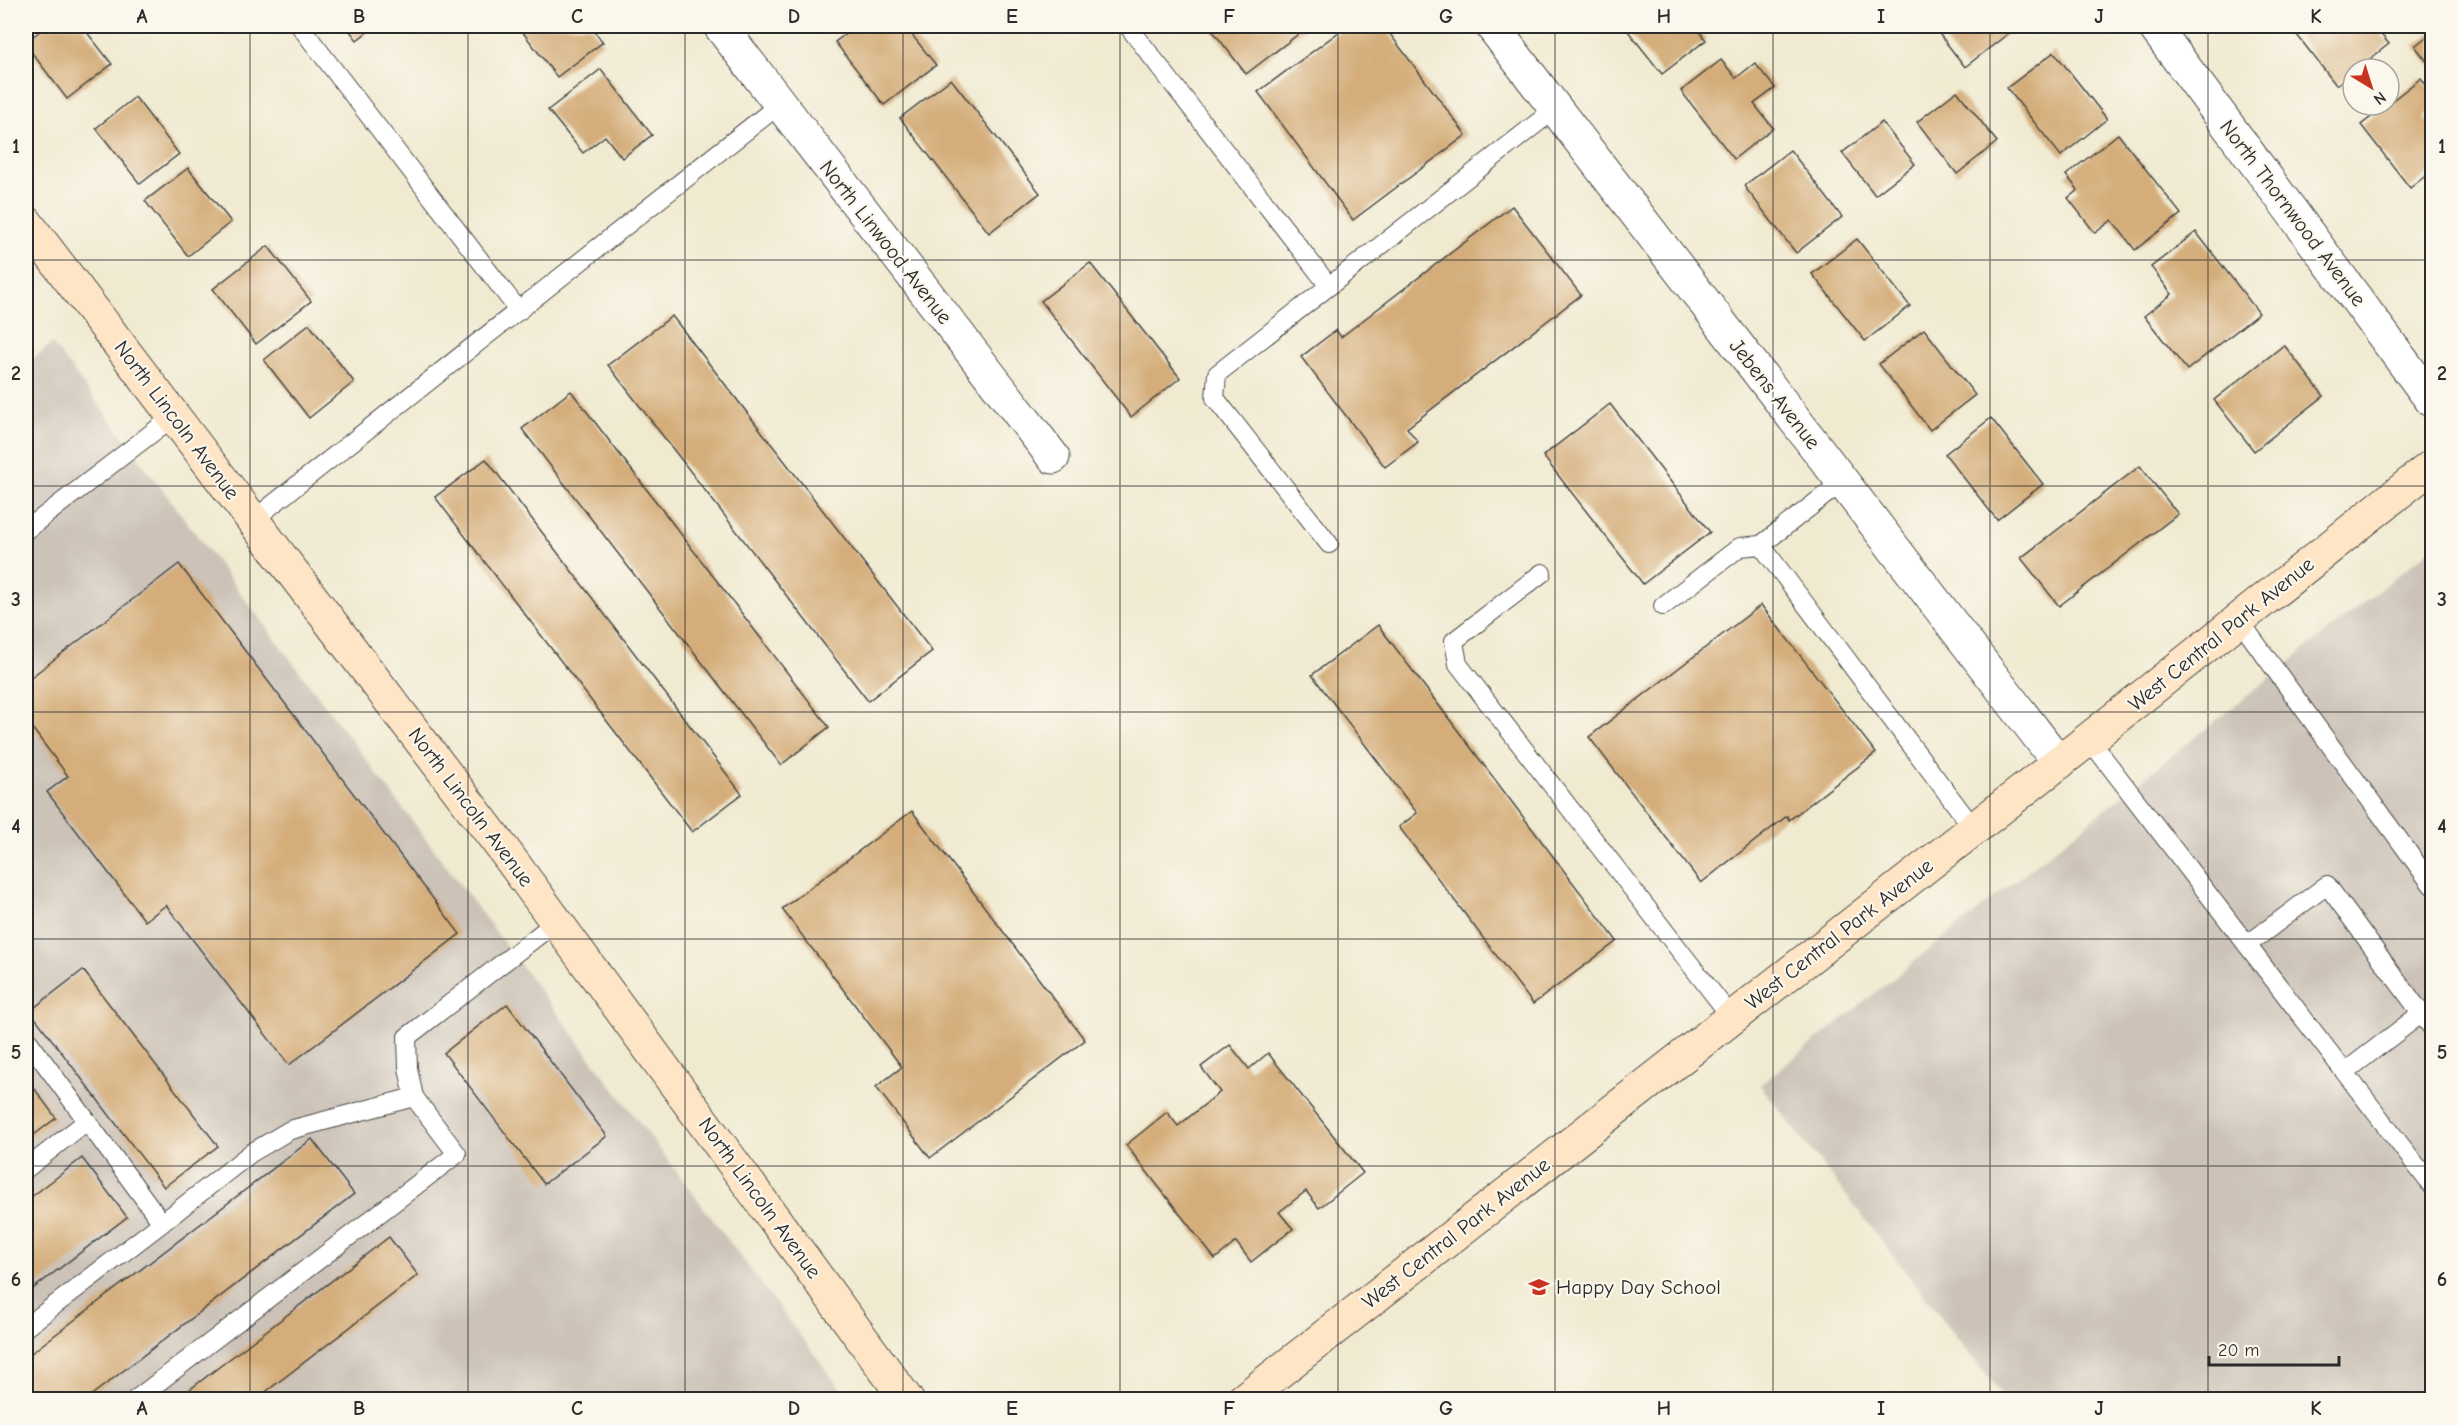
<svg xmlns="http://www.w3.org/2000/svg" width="2458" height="1425" font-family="'Comic Neue',sans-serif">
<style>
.industrial{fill:#ccc2b8}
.building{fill:#d4ad7a}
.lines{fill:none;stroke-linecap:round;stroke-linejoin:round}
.lane-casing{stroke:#494844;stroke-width:20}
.street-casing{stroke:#494844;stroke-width:35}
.secondary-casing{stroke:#494844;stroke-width:35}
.lane{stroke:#fff;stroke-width:18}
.street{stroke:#fff;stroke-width:33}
.secondary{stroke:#fde5c5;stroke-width:33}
.grid{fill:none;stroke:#2b2b2b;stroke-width:1.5;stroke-opacity:0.55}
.labels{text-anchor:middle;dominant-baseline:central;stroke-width:4.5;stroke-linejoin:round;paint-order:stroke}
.street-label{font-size:21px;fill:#2b2b2b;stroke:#fbf7ec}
.poi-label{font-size:21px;fill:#2b2b2b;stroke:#fbf7ec;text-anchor:start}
.neatline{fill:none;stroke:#2b2b2b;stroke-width:2}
.grid-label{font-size:20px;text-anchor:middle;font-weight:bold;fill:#2b2b2b}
</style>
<rect width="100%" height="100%" fill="#fbf7ec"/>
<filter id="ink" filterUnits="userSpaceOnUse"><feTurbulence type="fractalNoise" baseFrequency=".0167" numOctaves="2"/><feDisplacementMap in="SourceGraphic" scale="12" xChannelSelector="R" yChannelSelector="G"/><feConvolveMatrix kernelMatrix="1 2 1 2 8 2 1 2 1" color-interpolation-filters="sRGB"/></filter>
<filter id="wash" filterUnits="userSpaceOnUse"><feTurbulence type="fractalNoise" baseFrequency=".008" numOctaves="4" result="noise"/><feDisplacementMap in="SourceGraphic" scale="24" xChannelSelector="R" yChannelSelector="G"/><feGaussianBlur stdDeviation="1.35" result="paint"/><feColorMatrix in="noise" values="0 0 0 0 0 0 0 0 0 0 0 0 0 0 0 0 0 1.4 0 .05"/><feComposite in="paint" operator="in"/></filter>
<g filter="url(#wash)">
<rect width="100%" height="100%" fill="#f0ead1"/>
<!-- industrial -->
<g class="industrial">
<polygon points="52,343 848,1399 26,1400 26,365"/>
<polygon points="2432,548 2432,1399 2005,1399 1760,1085"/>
</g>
<g id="blocks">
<!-- building -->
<g class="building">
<polygon points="46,26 82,26 112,64 67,99 26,45 26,42"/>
<polygon points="346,26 375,26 357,40"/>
<polygon points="518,26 590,26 603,42 557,77"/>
<polygon points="856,26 905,26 936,65 884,105 835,42"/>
<polygon points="1209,26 1309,26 1246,74"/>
<polygon points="1347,26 1384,26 1466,135 1353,220 1258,92"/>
<polygon points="1624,26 1695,26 1706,40 1662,74"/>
<polygon points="1933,26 2018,26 1965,67"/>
<polygon points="2290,26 2374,26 2389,44 2357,69 2353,69 2353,72 2336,85"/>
<polygon points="2432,32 2432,68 2415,46"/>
<polygon points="2054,52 2107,119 2061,156 2007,88"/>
<polygon points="1721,60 1736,78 1755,63 1775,88 1754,104 1773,128 1734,159 1681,91"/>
<polygon points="601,69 652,135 622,158 605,136 583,153 548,110"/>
<polygon points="2421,78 2432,93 2432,111 2424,117 2432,128 2432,171 2410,188 2361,125"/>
<polygon points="951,79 1040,193 989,233 900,118"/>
<polygon points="1957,91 1997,142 1957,174 1917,122"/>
<polygon points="135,97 179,154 140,184 96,128"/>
<polygon points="1882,122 1915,164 1875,195 1842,153"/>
<polygon points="2118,134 2181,214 2135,250 2112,220 2095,233 2068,198 2078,190 2066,175"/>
<polygon points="1790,150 1842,217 1796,253 1744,186"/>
<polygon points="188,168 231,222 188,256 145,201"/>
<polygon points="1512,206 1581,295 1407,428 1418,442 1385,467 1301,357 1336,330 1341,337"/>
<polygon points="2196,232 2259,313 2187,370 2144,316 2172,294 2151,267"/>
<polygon points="1857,239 1910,306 1865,341 1812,274"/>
<polygon points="268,246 311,301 256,344 213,289"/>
<polygon points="1090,263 1180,378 1131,417 1041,301"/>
<polygon points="672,316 932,651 868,701 608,365"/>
<polygon points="309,324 354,382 309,418 264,360"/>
<polygon points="1924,329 1975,395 1930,430 1879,364"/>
<polygon points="2284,345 2324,396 2254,451 2214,400"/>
<polygon points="571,391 829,727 781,765 522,429"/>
<polygon points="1610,404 1710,532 1643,584 1543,456"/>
<polygon points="1991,418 2043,484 1997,520 1945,454"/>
<polygon points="486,459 742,794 692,832 435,497"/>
<polygon points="2140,466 2178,514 2059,606 2021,558"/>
<polygon points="179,564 460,934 289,1065 166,905 145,921 47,792 68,776 26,720 26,681"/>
<polygon points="1761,605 1876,753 1789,820 1787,816 1701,883 1589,737"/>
<polygon points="1378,625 1617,941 1533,1004 1399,827 1417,813 1312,675"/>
<polygon points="912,811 1085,1040 930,1158 876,1087 902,1067 782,909"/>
<polygon points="83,970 218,1146 164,1187 30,1011"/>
<polygon points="507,1004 607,1136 544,1184 444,1053"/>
<polygon points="1230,1045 1249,1069 1268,1053 1363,1173 1319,1208 1306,1191 1279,1212 1293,1229 1251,1262 1236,1242 1215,1259 1126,1145 1167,1112 1178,1126 1220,1092 1201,1067"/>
<polygon points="26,1077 56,1118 26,1141"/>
<polygon points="312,1139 354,1194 85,1400 26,1400 26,1357"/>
<polygon points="82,1158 127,1217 26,1294 26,1201"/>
<polygon points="389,1237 418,1275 255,1400 176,1400"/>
</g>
</g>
</g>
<g filter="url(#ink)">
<use href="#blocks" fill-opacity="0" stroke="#494844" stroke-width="1.5"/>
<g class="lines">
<!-- lane casing -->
<g class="lane-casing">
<g id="lane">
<polyline points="300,26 519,311"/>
<polyline points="1128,26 1329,286"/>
<polyline points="253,520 780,104"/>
<polyline points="26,530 174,416"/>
<polyline points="1329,544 1215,398 1217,374 1555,109"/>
<polyline points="1761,545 1842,482"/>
<polyline points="1542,573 1454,641 1458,664 1732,1018"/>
<polyline points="1663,606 1740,547 1761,545 1974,829"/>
<polyline points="2239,620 2432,885"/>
<polyline points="2089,739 2432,1186"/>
<polyline points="2247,945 2327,885 2432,1028"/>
<polyline points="26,1038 162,1223 251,1153 290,1130 414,1097 457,1154 135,1400"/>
<polyline points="2345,1072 2422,1013"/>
<polyline points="414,1097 408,1068 407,1037 557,921"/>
<polyline points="26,1169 87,1121"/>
<polyline points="26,1327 162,1223"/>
</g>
</g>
<!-- street casing -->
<g class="street-casing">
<g id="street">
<polyline points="720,26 1053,457"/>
<polyline points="1492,26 2059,763"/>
<polyline points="2154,26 2432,401"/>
</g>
</g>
<!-- secondary casing -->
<g class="secondary-casing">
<g id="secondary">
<polyline points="26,222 503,849 907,1400"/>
<polyline points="1243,1400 2089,739 2432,466"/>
</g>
</g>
<!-- lane -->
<use href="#lane" class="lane"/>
<!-- street -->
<use href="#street" class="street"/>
<!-- secondary -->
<use href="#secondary" class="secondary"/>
</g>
</g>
<!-- grid -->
<path class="grid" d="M 250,26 L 250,1400M 468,26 L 468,1400M 685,26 L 685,1400M 903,26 L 903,1400M 1120,26 L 1120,1400M 1338,26 L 1338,1400M 1555,26 L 1555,1400M 1773,26 L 1773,1400M 1990,26 L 1990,1400M 2208,26 L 2208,1400M 26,260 L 2432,260M 26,486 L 2432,486M 26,712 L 2432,712M 26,939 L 2432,939M 26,1166 L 2432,1166"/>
<!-- icons -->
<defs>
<g id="school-bare" transform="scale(1.62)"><path d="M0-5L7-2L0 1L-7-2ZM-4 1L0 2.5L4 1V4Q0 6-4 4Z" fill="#c8321e" stroke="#fbf7ec" stroke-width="2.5" paint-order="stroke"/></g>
</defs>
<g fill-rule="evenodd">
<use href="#school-bare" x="1539" y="1287"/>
</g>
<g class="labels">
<!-- street labels -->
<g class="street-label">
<text transform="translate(2293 213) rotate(53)">North Thornwood Avenue</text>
<text transform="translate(886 242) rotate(52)">North Linwood Avenue</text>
<text transform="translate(1775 394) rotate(52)">Jebens Avenue</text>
<text transform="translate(177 420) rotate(53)">North Lincoln Avenue</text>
<text transform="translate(2221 634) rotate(-39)">West Central Park Avenue</text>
<text transform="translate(471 807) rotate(53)">North Lincoln Avenue</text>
<text transform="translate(1839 934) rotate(-38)">West Central Park Avenue</text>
<text transform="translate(760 1198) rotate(54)">North Lincoln Avenue</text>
<text transform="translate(1456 1233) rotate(-38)">West Central Park Avenue</text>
</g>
<!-- poi labels -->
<g class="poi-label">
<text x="1556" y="1287">Happy Day School</text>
</g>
</g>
<!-- margin -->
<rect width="2458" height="1425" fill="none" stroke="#fbf7ec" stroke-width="66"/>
<!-- north arrow -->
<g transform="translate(2371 87) rotate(142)"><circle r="28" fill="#fbf7ec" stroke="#a8a59f" stroke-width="1.5"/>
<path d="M0-4.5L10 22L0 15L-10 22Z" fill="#c8321e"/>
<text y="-9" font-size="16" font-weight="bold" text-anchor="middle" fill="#2b2b2b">N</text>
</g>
<!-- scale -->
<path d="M2209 1356v9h130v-9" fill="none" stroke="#2b2b2b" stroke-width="3"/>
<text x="2218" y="1356" font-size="18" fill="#2b2b2b" stroke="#fbf7ec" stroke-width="4.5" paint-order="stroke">20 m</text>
<rect x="33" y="33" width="2392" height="1359" class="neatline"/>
<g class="grid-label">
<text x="142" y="23">A</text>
<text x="359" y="23">B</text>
<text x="577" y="23">C</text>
<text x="794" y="23">D</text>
<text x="1012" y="23">E</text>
<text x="1229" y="23">F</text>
<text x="1446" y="23">G</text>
<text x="1664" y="23">H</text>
<text x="1881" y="23">I</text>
<text x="2099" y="23">J</text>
<text x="2316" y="23">K</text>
<text x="16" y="153">1</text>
<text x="2442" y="153">1</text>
<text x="16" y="380">2</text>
<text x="2442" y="380">2</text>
<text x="16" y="606">3</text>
<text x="2442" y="606">3</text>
<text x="16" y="833">4</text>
<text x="2442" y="833">4</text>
<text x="16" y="1059">5</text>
<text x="2442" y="1059">5</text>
<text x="16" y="1286">6</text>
<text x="2442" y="1286">6</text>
<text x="142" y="1415">A</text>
<text x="359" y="1415">B</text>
<text x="577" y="1415">C</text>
<text x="794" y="1415">D</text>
<text x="1012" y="1415">E</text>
<text x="1229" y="1415">F</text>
<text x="1446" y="1415">G</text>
<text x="1664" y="1415">H</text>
<text x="1881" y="1415">I</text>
<text x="2099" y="1415">J</text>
<text x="2316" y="1415">K</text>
</g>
</svg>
